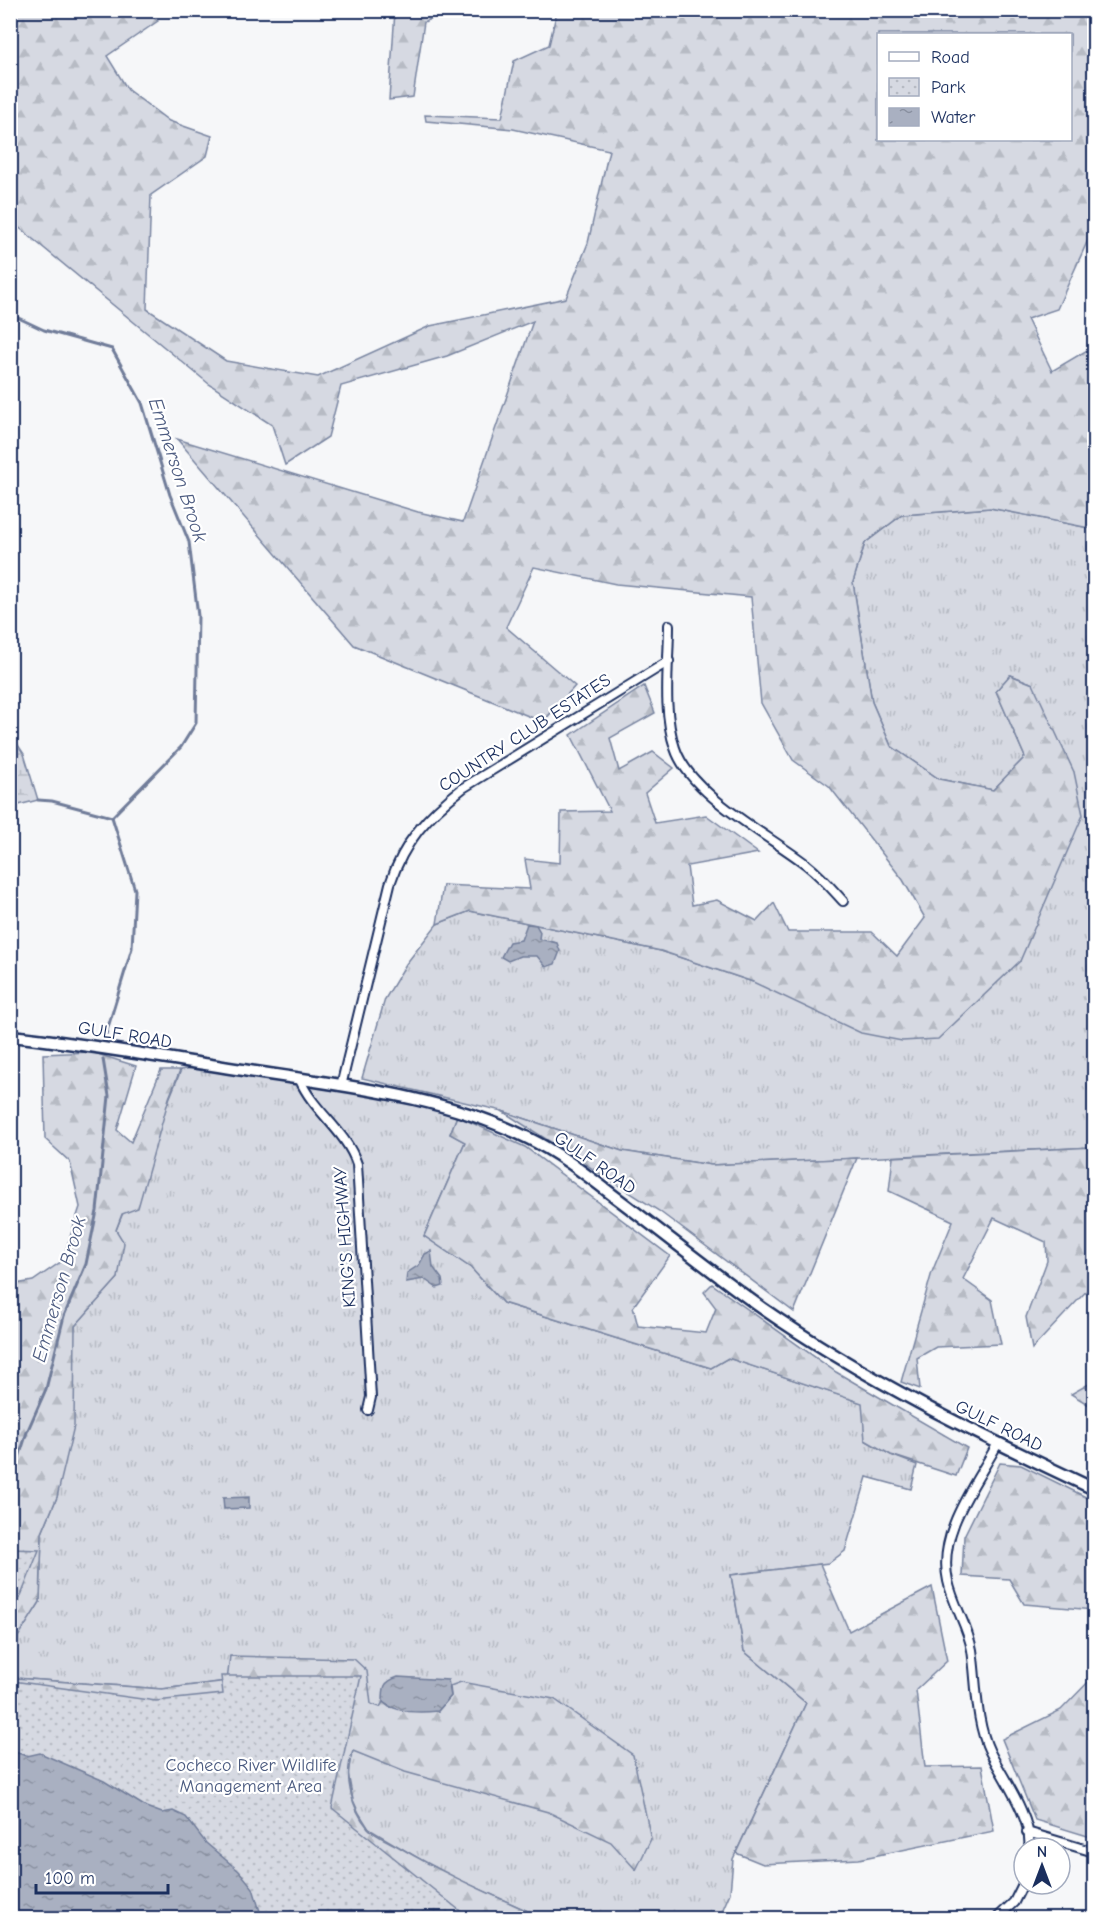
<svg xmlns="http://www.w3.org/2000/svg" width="1105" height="1929" font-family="'Comic Neue',sans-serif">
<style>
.grass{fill:url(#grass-tufts);stroke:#7884a0;stroke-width:1.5}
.forest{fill:url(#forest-firs);stroke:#7884a0;stroke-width:1.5;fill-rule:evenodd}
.wetland{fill:url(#wetland-marsh);stroke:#7884a0;stroke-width:1.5}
.park{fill:url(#park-dots);stroke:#7884a0;stroke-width:1.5}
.water{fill:url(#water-ripples);stroke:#707c99;stroke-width:1.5}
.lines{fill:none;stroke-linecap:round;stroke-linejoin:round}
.stream{stroke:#707c99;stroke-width:3}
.street-casing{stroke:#1b2f5e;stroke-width:12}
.secondary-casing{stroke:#1b2f5e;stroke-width:15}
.street{stroke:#fff;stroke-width:8}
.secondary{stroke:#fff;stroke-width:10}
.labels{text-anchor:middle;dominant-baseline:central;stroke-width:4.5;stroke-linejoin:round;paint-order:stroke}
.street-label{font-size:18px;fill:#1b2f5e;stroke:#fff}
.park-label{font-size:18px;fill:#4a5a7f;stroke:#fff}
.water-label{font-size:20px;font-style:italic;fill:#4d5c81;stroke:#fff}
</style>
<defs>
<pattern id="grass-tufts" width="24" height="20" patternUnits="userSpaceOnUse" patternTransform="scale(1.5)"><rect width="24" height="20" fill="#d6d9e2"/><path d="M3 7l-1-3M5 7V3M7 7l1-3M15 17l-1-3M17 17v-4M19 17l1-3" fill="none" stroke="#b7bbc4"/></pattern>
<pattern id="forest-firs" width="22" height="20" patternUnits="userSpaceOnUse" patternTransform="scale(1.5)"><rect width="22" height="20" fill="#d6d9e2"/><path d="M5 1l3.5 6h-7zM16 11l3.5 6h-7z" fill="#b7bbc4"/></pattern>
<pattern id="wetland-marsh" width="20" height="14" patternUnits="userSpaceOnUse" patternTransform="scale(1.5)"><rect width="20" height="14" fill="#d6d9e2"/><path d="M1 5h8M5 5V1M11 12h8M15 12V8" fill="none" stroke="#b7bbc4"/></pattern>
<pattern id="park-dots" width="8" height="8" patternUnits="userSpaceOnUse" patternTransform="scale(1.5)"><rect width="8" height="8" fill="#d6d9e2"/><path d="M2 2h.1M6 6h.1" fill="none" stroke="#b7bbc4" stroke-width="1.8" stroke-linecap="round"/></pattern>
<pattern id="water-ripples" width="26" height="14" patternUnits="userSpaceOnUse" patternTransform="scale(1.5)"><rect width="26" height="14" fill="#a9b0c1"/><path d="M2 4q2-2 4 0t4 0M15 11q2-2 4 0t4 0" fill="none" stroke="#8990a0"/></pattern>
</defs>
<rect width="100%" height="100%" fill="#f6f7f9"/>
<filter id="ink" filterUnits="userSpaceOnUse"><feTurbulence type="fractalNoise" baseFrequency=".0167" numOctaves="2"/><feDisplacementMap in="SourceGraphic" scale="12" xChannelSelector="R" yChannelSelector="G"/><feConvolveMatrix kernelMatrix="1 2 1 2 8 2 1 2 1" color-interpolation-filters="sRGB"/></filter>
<g filter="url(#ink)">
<!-- grass -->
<g class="grass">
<polygon points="990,508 1094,529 1094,1147 711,1165 622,1151 502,1111 362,1078 385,999 406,964 437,924 470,911 661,951 753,982 1020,961 1033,684 1011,675 996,691 1025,757 993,790 939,779 891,746 872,702 853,582 865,543 902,515"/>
<polygon points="197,1067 395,1098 430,1105 457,1116 450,1134 465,1142 424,1236 471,1268 503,1303 711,1368 728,1358 863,1403 865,1440 891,1455 917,1465 911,1489 867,1477 845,1551 829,1563 731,1575 744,1651 806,1703 733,1859 730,1893 719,1918 543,1918 438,1870 369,1829 359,1813 353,1800 348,1773 351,1756 365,1722 230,1657 228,1681 162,1689 15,1678 18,1636 40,1602 42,1533 57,1497 75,1326 118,1278 116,1230 181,1070"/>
</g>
<!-- forest -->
<g class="forest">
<path d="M 11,11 L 146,11 L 158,21 L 107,56 L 128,90 L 169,121 L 212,136 L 207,156 L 151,195 L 147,309 L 226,361 L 318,377 L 430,326 L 566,298 L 588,243 L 609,150 L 513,129 L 426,121 L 425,115 L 502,118 L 514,61 L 549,45 L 557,11 L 1094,11 L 1092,231 L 1057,309 L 1027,319 L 1052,371 L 1094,346 L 1094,529 L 990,508 L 902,515 L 865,543 L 853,582 L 872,702 L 891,746 L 939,779 L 993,790 L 1025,757 L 996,691 L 1010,675 L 1033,684 L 1074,772 L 1083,815 L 1020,961 L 938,1039 L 902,1041 L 861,1033 L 753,982 L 661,951 L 470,911 L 437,924 L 443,885 L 530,889 L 525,859 L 560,863 L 561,812 L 610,811 L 571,735 L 644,686 L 655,713 L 610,738 L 619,771 L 653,752 L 674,768 L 645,793 L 655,823 L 706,815 L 758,853 L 687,866 L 692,905 L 717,900 L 757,921 L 774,903 L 788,932 L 872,932 L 897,956 L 925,918 L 903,880 L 829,786 L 793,760 L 761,703 L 751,597 L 616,584 L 534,567 L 506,627 L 575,686 L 543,722 L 354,645 L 177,439 L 418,512 L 463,522 L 533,321 L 447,356 L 341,386 L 328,437 L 285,465 L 272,425 L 209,384 L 11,221 ZM 878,34 L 1070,34 L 1070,140 L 878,140 Z"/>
<polygon points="395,11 447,11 424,22 413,97 389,100"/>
<path d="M 91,1052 L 136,1066 L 117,1130 L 131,1142 L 161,1070 L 180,1070 L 169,1098 L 138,1208 L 122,1214 L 116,1230 L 124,1243 L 118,1278 L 75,1326 L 74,1426 L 57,1497 L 42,1533 L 40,1602 L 18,1637 L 15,1678 L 162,1689 L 227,1681 L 230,1656 L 354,1659 L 367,1671 L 371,1704 L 380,1707 L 383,1702 L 389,1707 L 438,1711 L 451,1696 L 450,1686 L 461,1682 L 554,1699 L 633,1755 L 651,1839 L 636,1870 L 611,1842 L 548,1812 L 405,1772 L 353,1751 C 343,1775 351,1808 368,1828 C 375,1836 390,1842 399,1847 C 446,1875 495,1896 543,1918 L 262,1918 L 253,1888 L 40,1753 L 27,1756 L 11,1751 L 10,1285 L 33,1281 L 62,1261 L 80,1207 L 70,1162 L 45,1139 L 43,1054 Z"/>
<polygon points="502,1111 622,1151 711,1165 857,1158 794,1312 659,1211"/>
<polygon points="457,1116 525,1147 670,1256 633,1307 638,1326 706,1333 716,1308 704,1292 712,1284 836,1372 967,1448 956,1476 891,1455 865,1440 862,1403 728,1358 711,1368 503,1303 471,1268 424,1236 465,1142 450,1134"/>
<polygon points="1094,1147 1094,1283 1032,1349 1026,1317 1047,1261 1046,1242 994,1218 963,1279 992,1300 1001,1344 936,1347 917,1358 920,1389 901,1382 932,1272 953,1221 889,1191 893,1157"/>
<polygon points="1094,1381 1094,1408 1071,1394"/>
<polygon points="1000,1463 1021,1465 1094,1501 1094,1610 1024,1604 1009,1579 962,1576 964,1536"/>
<polygon points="820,1564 849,1631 932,1587 947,1661 916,1690 925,1767 982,1766 994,1831 859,1859 763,1864 736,1853 806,1703 744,1651 731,1575"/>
<polygon points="1094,1676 1094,1838 1035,1820 1002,1739 1061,1710"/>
</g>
<!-- wetland -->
<polygon class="wetland" points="10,733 24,754 38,800 11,807"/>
<!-- park -->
<g class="park">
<polygon points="11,1549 39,1550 11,1621 10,1549"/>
<polygon points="221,1676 361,1676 332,1808 469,1918 262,1918 30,1756 11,1752 10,1677 13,1681 156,1701 223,1694"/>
</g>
<!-- water -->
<g class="water">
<polygon points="527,924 536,925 540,932 539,939 557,943 560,951 555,964 546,967 537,956 520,956 508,961 501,957 509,942 521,940"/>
<polygon points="431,1251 433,1267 442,1279 443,1286 437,1288 424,1279 406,1282 407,1273 419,1265 425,1254"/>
<polygon points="249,1497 249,1508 224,1509 223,1498"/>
<path d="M 398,1677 L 448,1680 L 451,1696 L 438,1711 C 421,1713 397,1713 383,1702 C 383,1687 383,1682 398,1677 Z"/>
<polygon points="11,1751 27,1756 40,1753 104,1781 146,1807 162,1813 173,1811 186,1817 206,1843 239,1871 253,1888 262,1918 11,1918"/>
</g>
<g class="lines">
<!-- stream -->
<g class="stream">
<polyline points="10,314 44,330 112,349 142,403 170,495 189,542 198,616 196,723 181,747 112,817"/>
<polyline points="38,800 52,801 112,817"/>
<polyline points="106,1034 132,948 135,890 112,817"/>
<polyline points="10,1486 27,1432 46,1389 64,1316 86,1264 97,1211 109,1096 103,1059"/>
</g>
<!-- street casing -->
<g class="street-casing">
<g id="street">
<path d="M 669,625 C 669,665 662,710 675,748 C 690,795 769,835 807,865 C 821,876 832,889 843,901"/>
<path d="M 300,1080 C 314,1112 346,1131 357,1164 L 371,1397 L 368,1410"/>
<path d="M 341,1086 L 390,884 C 404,841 428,815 463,788 L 669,661"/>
<path d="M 998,1443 C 976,1484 937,1532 948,1581 C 953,1605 968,1626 972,1650 C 977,1683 975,1721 990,1752 C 1003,1778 1033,1819 1029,1848"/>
<polyline points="1027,1832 1094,1852"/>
<polyline points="997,1918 1014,1902 1024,1882"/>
</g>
</g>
<!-- secondary casing -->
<g class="secondary-casing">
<path id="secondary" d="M 10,1036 C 90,1044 169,1059 249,1071 C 344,1086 441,1095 528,1138 C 561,1154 589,1177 618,1199 C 666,1235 713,1273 762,1308 C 867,1381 979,1435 1094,1489"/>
</g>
<!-- street -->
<use href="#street" class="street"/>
<!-- secondary -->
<use href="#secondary" class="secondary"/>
</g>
</g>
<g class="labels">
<!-- street labels -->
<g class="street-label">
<text transform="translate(525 733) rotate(-33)">COUNTRY CLUB ESTATES</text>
<text transform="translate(125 1035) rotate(9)">GULF ROAD</text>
<text transform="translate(595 1163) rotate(35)">GULF ROAD</text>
<text transform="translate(345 1237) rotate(-94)">KING'S HIGHWAY</text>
<text transform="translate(999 1426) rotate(26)">GULF ROAD</text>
</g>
<!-- park labels -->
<g class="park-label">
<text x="251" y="1765">Cocheco River Wildlife<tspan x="251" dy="21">Management Area</tspan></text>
</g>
<!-- water labels -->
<g class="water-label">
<text transform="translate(178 470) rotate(72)">Emmerson Brook</text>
<text transform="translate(59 1289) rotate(-74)">Emmerson Brook</text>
</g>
</g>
<!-- margin -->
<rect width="1105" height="1929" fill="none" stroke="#fff" stroke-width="36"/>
<rect x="18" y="18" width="1069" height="1893" fill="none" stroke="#1b2f5e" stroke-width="2" filter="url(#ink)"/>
<!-- legend -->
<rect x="877" y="33" width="195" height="108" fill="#ffffff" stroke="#a4acbf" stroke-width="1.5"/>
<rect x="889" y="52" width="30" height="9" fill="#ffffff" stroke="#a4acbf" stroke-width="1.5"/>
<text x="931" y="63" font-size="18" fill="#1b2f5e">Road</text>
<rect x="889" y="78" width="30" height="18" fill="url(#park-dots)" stroke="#a4acbf" stroke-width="1.5"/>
<text x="931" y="93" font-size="18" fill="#1b2f5e">Park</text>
<rect x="889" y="108" width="30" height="18" fill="url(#water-ripples)" stroke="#a4acbf" stroke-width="1.5"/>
<text x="931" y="123" font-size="18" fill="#1b2f5e">Water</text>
<!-- north arrow -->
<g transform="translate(1042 1866)"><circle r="28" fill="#ffffff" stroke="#a4acbf" stroke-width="1.5"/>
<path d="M0-4.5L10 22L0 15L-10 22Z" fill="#1b2f5e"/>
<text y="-9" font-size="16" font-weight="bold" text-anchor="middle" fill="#1b2f5e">N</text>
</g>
<!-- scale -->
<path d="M36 1884v9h132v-9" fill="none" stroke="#1b2f5e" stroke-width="3"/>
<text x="45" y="1884" font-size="18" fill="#1b2f5e" stroke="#ffffff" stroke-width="4.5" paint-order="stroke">100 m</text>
</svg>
